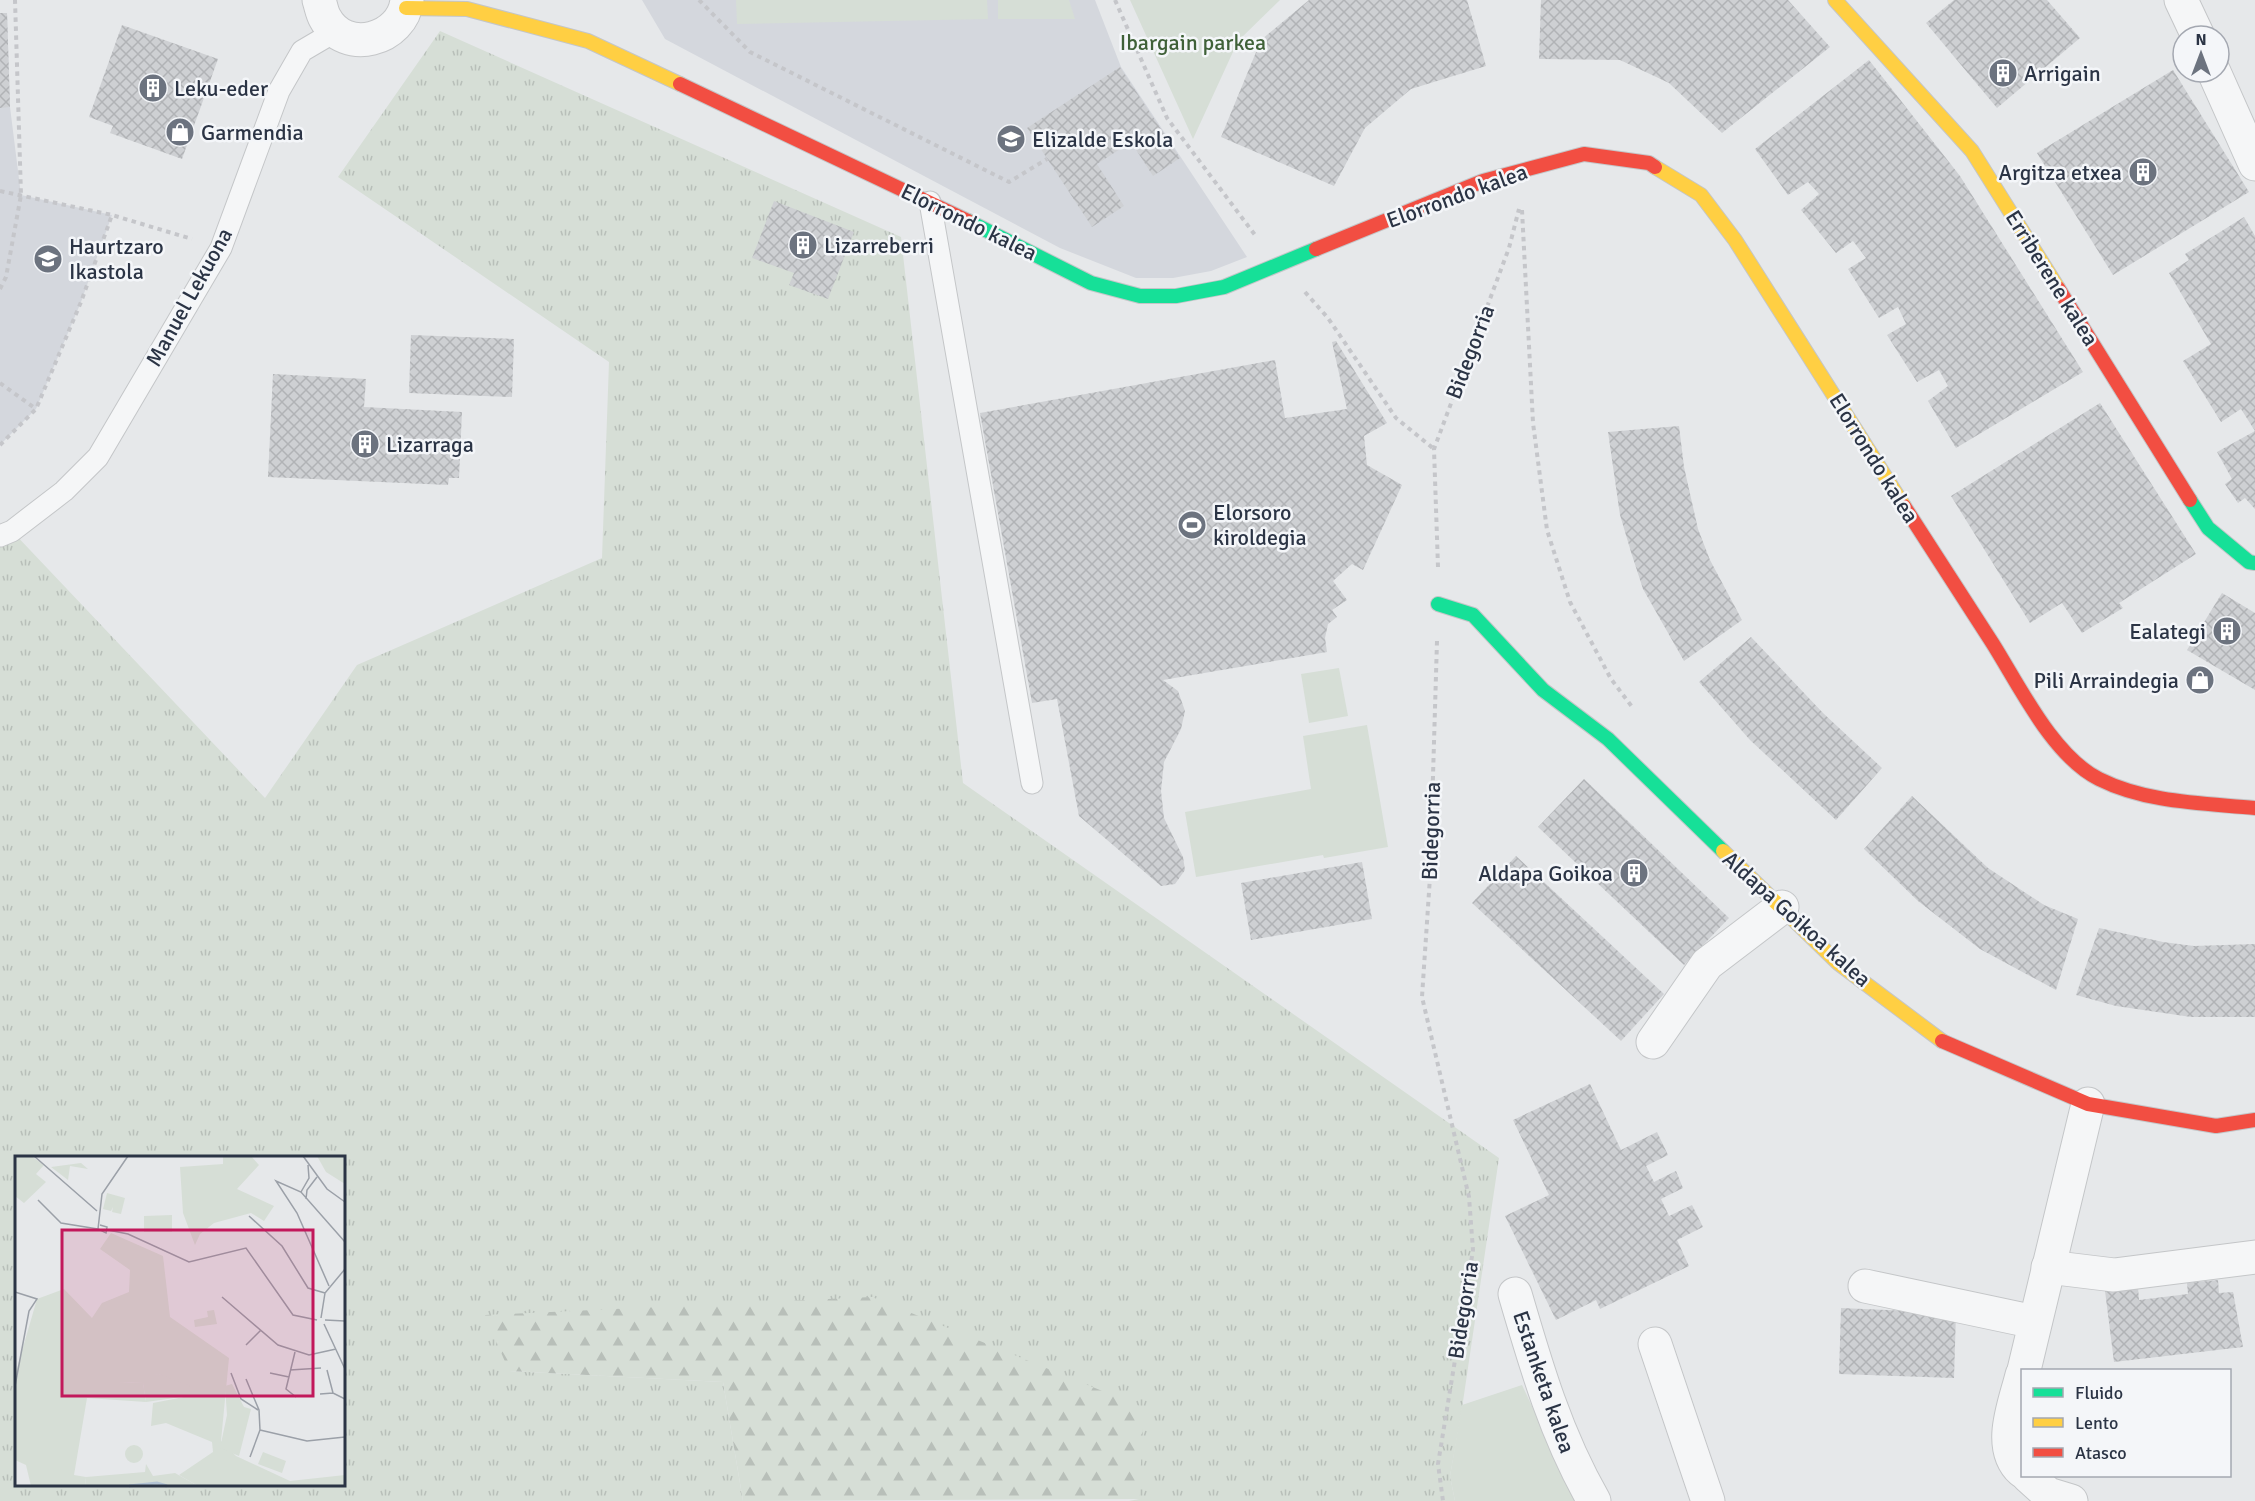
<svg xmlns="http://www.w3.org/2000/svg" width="2255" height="1501" font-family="Signika,sans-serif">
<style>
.built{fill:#d4d7dd}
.grass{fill:url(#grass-tufts);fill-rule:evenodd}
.forest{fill:url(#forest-firs)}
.green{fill:#d6ded6}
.building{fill:url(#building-cross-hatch)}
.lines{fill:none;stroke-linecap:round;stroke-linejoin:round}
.lane-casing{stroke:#c4c6c8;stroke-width:23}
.street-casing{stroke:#c4c6c8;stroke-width:35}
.fast-casing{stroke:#c4c6c8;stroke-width:16}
.slow-casing{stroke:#c4c6c8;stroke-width:16}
.jam-casing{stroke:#c4c6c8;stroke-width:16}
.path{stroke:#c5c6ca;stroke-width:4;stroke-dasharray:4.5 4.5;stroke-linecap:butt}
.lane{stroke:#f5f6f7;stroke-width:21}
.street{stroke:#f5f6f7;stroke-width:33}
.fast{stroke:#16e098;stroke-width:14}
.slow{stroke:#ffcf43;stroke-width:14}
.jam{stroke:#f24e42;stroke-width:14}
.labels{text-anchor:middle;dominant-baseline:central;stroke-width:5;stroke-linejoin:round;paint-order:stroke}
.park-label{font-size:22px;fill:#3f6138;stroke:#f4f6f9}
.poi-label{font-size:22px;fill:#2b3445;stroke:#f4f6f9;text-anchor:start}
.street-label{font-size:22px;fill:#2b3445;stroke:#f4f6f9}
.inset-river{fill:none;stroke:#b4c4d5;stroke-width:3}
.inset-road{fill:none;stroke:#9ba0a8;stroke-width:1.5}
.view{fill:#c2185b;fill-opacity:0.15;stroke:#c2185b;stroke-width:3}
.inset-edge{fill:none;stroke:#2b3445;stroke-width:3}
</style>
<defs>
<pattern id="grass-tufts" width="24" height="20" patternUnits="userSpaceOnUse" patternTransform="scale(1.5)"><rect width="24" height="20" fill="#d6ded6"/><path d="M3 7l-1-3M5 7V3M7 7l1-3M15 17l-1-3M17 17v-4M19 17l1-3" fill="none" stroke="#b8bfb9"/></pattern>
<pattern id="forest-firs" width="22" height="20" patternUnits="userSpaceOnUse" patternTransform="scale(1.5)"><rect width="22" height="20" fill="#d6ded6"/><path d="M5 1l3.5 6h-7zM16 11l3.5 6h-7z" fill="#b8bfb9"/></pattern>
<pattern id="building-cross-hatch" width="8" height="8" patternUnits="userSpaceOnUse" patternTransform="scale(1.5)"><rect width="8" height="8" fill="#ced0d3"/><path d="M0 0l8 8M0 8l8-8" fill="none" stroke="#b1b3b6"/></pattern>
</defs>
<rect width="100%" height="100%" fill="#e6e8ea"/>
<!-- built -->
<g class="built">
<polygon points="642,0 1095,0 1121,67 1247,257 1211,271 1173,278 1136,278 1060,248 665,39"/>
<polygon points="0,13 7,13 10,107 21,195 112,215 81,302 36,409 0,445"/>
</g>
<!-- grass -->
<path class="grass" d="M 440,31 L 901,237 L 963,783 L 1499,1158 L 1461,1415 L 1450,1476 L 1455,1501 L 1129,1501 L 1139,1499 L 872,1297 L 509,1371 L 723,1382 L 743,1501 L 0,1501 L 0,536 L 12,531 L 265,798 L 357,665 L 602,558 L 609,362 L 338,177 ZM 16,1158 L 344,1158 L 344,1484 L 16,1484 Z"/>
<!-- forest -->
<polygon class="forest" points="872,1297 1144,1408 1139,1499 743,1501 723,1382 509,1371 485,1315"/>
<!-- green -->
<g class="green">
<polygon points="736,0 987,0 988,19 737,24"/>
<polygon points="998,0 1069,0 1075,19 998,19"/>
<polygon points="1130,0 1280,0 1238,41 1193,139"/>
<polygon points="1339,668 1348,716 1309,723 1301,674"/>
<polygon points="1367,725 1388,847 1324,858 1323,855 1196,877 1185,812 1311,789 1303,736"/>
<polygon points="1522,1385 1577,1501 1455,1501 1450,1476 1462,1405"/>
</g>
<!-- building -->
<g class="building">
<polygon points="1309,0 1467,0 1486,66 1411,89 1365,128 1334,186 1221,137 1261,40"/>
<polygon points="1541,0 1788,0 1830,47 1722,133 1669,83 1620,60 1539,59"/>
<polygon points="1954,0 2047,0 2080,38 1997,108 1926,23"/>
<polygon points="0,13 7,13 10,107 0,108"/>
<polygon points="122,25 218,59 182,159 110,133 113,126 89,117"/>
<polygon points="1869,60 1960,176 2083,372 1956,448 1928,401 1948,386 1939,370 1917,382 1887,335 1906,324 1898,307 1879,318 1848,269 1866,258 1853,241 1836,253 1801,210 1819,194 1808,182 1788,195 1755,149"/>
<polygon points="1120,67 1180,158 1153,176 1131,142 1097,164 1124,206 1092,227 1027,128"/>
<polygon points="2173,70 2249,192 2113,275 2037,153"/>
<polygon points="774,201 854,232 828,299 789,285 794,273 752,258"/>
<polygon points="2244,217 2255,236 2255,509 2245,498 2238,503 2225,484 2232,479 2217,452 2255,431 2241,409 2221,422 2183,361 2211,344 2169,273 2189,260 2185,254"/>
<polygon points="411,335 514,339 512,397 409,393"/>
<polygon points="1336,341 1387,423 1364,436 1367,465 1402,485 1363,570 1352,564 1333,581 1347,600 1332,610 1337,617 1328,624 1325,638 1327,652 1163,680 1178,691 1185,711 1181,729 1164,762 1161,791 1164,818 1183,857 1185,870 1175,884 1161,886 1079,816 1057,699 1032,703 980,413 1275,360 1285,418 1347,409 1332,342"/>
<polygon points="273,374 366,379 364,407 462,412 459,478 449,478 448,485 268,477"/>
<polygon points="2100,403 2196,554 2119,603 2123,608 2082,633 2062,603 2030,623 1951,496"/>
<polygon points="1679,426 1684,467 1698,529 1710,560 1742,620 1684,661 1643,589 1631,552 1620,515 1608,432"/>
<polygon points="2222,593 2255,613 2255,690 2187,650"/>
<polygon points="1751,637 1823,713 1882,768 1836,820 1750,740 1699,682"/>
<polygon points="1584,779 1729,918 1684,965 1538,827"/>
<polygon points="1912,796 1988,868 2044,905 2078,919 2056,990 1980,949 1918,901 1864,849"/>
<polygon points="1516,856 1664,994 1621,1041 1472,903"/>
<polygon points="1362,862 1372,919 1251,940 1241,883"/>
<polygon points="2099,928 2163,942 2194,946 2255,944 2255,1017 2191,1017 2116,1006 2076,995"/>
<polygon points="1590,1084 1621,1150 1657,1132 1668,1155 1646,1166 1654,1182 1676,1171 1683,1188 1661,1199 1669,1216 1692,1205 1703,1227 1677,1240 1689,1266 1600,1309 1596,1300 1556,1320 1505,1216 1549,1195 1513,1120"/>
<polygon points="2218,1280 2219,1293 2233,1292 2243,1347 2114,1362 2105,1291 2138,1287 2139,1300 2188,1294 2187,1283"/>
<polygon points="1841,1308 1956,1313 1954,1378 1839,1374"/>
</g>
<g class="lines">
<!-- lane casing -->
<g class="lane-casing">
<g id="lane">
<polyline points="930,202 1032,783"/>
<polyline points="0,536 12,531 64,491 98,457 221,248 279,91 302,51 336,31"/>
</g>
</g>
<!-- street casing -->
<g class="street-casing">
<g id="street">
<path d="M 319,0 C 321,6 322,13 325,18 C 345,56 403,40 407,0"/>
<polyline points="2181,0 2198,36"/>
<polyline points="2214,72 2255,164"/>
<polyline points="1653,1042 1707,964 1782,907"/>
<polyline points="2048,1267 2114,1275 2255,1257"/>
<polyline points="1865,1286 2035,1322"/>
<path d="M 1515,1294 C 1536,1366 1556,1435 1594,1501"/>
<polyline points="1655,1344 1708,1501"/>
<polyline points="2024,1370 2088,1104"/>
<path d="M 2022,1375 C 2015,1404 1996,1447 2022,1471"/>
<polyline points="2028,1476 2048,1494 2071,1501"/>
</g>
</g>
<!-- fast casing -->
<g class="fast-casing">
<g id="fast">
<polyline points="968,221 1091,283 1140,296 1176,296 1224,287 1316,249"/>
<polyline points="2190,500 2208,528 2249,562 2255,563"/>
<polyline points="1438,604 1473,615 1543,690 1608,739 1723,851"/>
</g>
</g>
<!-- slow casing -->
<g class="slow-casing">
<g id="slow">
<polyline points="1835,0 1972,151 2058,288"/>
<polyline points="406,8 467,9 588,41 680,84"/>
<polyline points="1655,167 1701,195 1735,240 1904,506"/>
<polyline points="1723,851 1838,963 1942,1041"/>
</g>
</g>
<!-- jam casing -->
<g class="jam-casing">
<g id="jam">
<polyline points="680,84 968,221"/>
<polyline points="1316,249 1483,181 1584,154 1649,163 1655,167"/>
<polyline points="2058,288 2190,500"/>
<path d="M 1904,506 C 1934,552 1963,598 1993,644 C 2020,687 2053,756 2099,779 C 2147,803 2203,803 2255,808"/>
<polyline points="1942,1041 2088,1104 2216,1126 2255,1120"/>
</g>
</g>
<!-- path -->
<g class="path">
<polyline points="699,0 750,52 1009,182 1047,159"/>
<polyline points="1115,0 1167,118 1255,235"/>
<polyline points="0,191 112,215 192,239"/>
<polyline points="1522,210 1533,423 1547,530 1570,602 1611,679 1633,708"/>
<polyline points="0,289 6,277 21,195 15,0"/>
<polyline points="1305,292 1328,318 1396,418 1434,449"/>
<polyline points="0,383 36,409"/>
<polyline points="0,445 36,409 81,302 112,215"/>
<polyline points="1438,567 1434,449 1509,248 1519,209"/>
<polyline points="1437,641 1430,877 1422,997 1469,1197 1473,1250 1438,1464 1443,1501"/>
</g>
<!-- lane -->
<use href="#lane" class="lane"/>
<!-- street -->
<use href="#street" class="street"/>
<!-- fast -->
<use href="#fast" class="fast"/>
<!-- slow -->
<use href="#slow" class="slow"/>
<!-- jam -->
<use href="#jam" class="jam"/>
</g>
<!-- icons -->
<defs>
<g id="building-disc" transform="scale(1.5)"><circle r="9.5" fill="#6c737f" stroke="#f4f6f9"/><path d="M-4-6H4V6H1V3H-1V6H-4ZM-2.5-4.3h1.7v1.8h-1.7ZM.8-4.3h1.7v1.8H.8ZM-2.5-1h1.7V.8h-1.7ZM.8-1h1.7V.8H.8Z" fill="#fff"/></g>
<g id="shop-disc" transform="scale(1.5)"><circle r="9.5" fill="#6c737f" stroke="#f4f6f9"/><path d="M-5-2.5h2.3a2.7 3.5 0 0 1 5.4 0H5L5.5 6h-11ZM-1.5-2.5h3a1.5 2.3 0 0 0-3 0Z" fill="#fff"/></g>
<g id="school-disc" transform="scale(1.5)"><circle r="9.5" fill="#6c737f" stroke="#f4f6f9"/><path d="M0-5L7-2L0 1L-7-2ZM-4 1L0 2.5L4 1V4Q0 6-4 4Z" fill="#fff"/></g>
<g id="stadium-disc" transform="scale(1.5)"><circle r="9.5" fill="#6c737f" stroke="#f4f6f9"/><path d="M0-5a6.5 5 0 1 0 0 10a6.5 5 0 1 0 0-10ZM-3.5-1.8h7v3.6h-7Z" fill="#fff"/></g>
</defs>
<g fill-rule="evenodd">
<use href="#building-disc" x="2003" y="73"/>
<use href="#building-disc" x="153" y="88"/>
<use href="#shop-disc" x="180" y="132"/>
<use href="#school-disc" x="1011" y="139"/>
<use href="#building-disc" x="2143" y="172"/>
<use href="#building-disc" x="803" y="245"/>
<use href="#school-disc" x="48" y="259"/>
<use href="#building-disc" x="365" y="444"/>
<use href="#stadium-disc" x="1192" y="525"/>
<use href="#building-disc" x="2227" y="631"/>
<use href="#shop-disc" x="2200" y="680"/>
<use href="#building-disc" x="1634" y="873"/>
</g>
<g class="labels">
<!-- park labels -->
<g class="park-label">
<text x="1193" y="42">Ibargain parkea</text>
</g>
<!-- poi labels -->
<g class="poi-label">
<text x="2024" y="73">Arrigain</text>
<text x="174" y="88">Leku-eder</text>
<text x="201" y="132">Garmendia</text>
<text x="1032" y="139">Elizalde Eskola</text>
<text x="2122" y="172" text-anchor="end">Argitza etxea</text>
<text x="824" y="245">Lizarreberri</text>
<text x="69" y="246">Haurtzaro<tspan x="69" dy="25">Ikastola</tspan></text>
<text x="386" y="444">Lizarraga</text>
<text x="1213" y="512">Elorsoro<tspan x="1213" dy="25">kiroldegia</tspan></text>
<text x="2206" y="631" text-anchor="end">Ealategi</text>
<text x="2179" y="680" text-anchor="end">Pili Arraindegia</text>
<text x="1613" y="873" text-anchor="end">Aldapa Goikoa</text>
</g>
<!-- street labels -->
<g class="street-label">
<text transform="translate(1457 196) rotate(-20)">Elorrondo kalea</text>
<text transform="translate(969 222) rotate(26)">Elorrondo kalea</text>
<text transform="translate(2052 278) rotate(58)">Erriberene kalea</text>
<text transform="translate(189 297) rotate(-61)">Manuel Lekuona</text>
<text transform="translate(1470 352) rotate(-69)">Bidegorria</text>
<text transform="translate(1874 458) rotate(58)">Elorrondo kalea</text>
<text transform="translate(1431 831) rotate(-88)">Bidegorria</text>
<text transform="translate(1797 919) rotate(42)">Aldapa Goikoa kalea</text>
<text transform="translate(1463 1310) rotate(-81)">Bidegorria</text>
<text transform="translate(1544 1382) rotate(71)">Estanketa kalea</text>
</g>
</g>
<!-- overview -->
<g transform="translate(15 1156)">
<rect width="330" height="330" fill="#e6e8ea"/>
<path d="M 0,0 L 16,0 L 29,9 L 21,18 L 31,26 L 9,47 L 0,40 ZM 302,0 L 330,0 L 330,28 L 311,16 ZM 96,77 L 148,100 L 155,161 L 214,202 L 206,285 L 221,300 L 275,325 L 330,319 L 330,330 L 183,330 L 164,319 L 198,296 L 197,286 L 151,267 L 136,270 L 138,247 L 174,240 L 144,218 L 104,226 L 128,227 L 131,246 L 72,242 L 59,319 L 71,321 L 70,330 L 16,330 L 11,309 L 0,304 L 0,219 L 22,143 L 49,133 L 77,162 L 87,147 L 114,136 L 115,114 L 85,93 Z" fill="#d6ded6"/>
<path d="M 144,218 L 175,230 L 174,240 L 131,246 L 128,227 L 104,226 L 101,220 ZM 131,308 L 138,320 L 160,317 L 183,330 L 70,330 L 71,321 L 130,316 Z" fill="#d6ded6"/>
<path d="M 208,0 L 236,0 L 244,9 L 222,33 L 259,50 L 249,65 L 236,57 L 199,67 L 185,78 L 180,89 L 168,57 L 165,11 L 208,8 ZM 66,7 L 73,13 L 55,10 L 53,24 L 36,11 ZM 92,37 L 110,42 L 106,58 L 97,56 L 98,51 L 96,55 L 88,53 ZM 157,59 L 157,76 L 129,76 L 129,60 ZM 199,154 L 202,168 L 180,171 L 179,164 L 193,161 L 192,155 ZM 217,228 L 229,251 L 236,253 L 224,300 L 205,292 L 212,259 L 210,230 ZM110 298a9 9 0 1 1 18 0a9 9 0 1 1-18 0ZM 248,296 L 271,305 L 267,317 L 243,308 Z" fill="#d6ded6"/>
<path class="inset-river" d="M 114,330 L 142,327 L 152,330"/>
<path class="inset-road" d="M 19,0 L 82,55M 288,0 L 312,33 L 330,46M 286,36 L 294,22 L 293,9M 291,43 L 292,34 L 302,21M 23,44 L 46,67 L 83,73M 234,60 L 267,90 L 293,132 L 310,137M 85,69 L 92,71 L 91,77 L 83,73 L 87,38 L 113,0M 93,74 L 113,78 L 174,106 L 231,92 L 278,159 L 302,164M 314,130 L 282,57 L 261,25 L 286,36 L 330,86M 0,136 L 22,143 L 14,155 L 0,230M 207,141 L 263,189 L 294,199 L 321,193M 306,162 L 310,137 L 330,113M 310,164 L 330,165M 309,168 L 330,213M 231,189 L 246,174M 280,196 L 271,233 L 281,241M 275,214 L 306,212M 312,214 L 318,237M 216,217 L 226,243 L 243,254M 255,217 L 274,221M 231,223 L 244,254 L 245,274 L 235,301M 305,238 L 318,237 L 330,243M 245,274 L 292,285 L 330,281"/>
<path class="view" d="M 47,74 L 298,74 L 298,240 L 47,240 Z"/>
<rect width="330" height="330" class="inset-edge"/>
</g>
<!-- legend -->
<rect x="2021" y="1369" width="210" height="108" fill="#f4f6f9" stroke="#a4a8b1" stroke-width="1.5"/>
<rect x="2033" y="1388" width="30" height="9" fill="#16e098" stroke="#a4a8b1" stroke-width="1.5"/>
<text x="2075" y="1399" font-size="18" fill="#2b3445">Fluido</text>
<rect x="2033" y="1418" width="30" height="9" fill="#ffcf43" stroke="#a4a8b1" stroke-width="1.5"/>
<text x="2075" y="1429" font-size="18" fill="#2b3445">Lento</text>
<rect x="2033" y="1448" width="30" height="9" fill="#f24e42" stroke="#a4a8b1" stroke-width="1.5"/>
<text x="2075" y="1459" font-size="18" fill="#2b3445">Atasco</text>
<!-- north arrow -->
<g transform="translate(2201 54)"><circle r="28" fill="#f4f6f9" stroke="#a4a8b1" stroke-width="1.5"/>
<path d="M0-4.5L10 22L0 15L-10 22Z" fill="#6c737f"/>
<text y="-9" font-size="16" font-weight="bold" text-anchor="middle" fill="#2b3445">N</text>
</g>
</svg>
